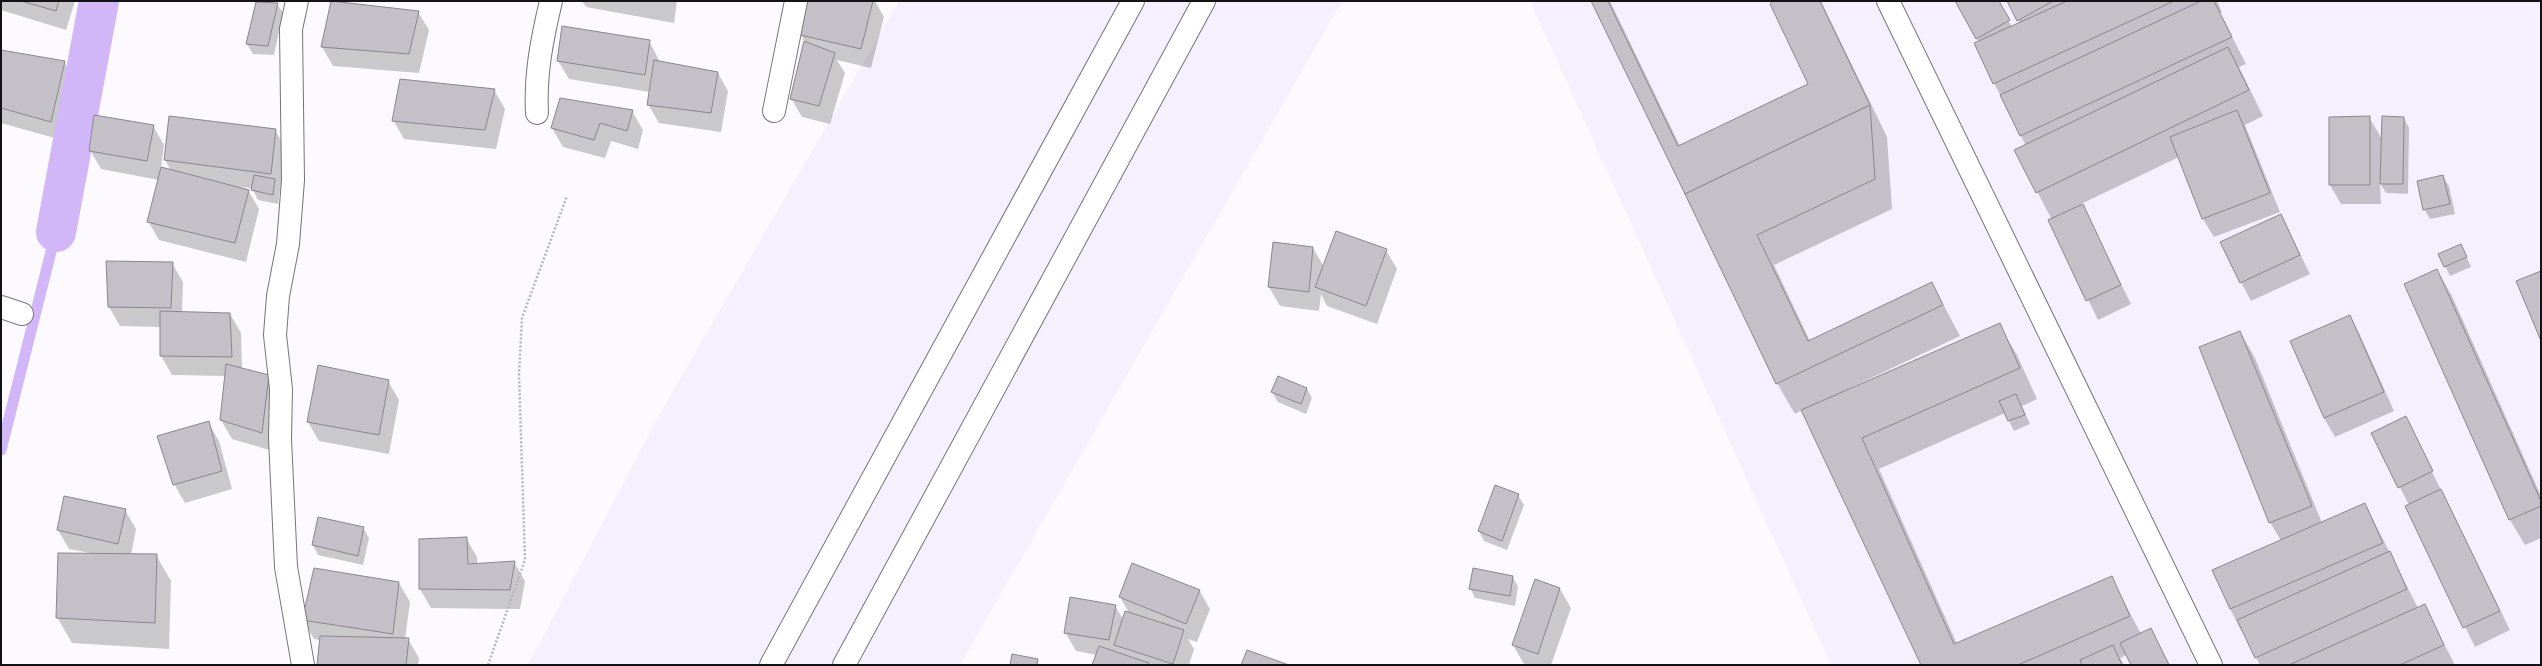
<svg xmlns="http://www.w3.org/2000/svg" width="2542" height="666" font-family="Rubik,sans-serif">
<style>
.built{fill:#f5f0fd}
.shadow{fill:#0003}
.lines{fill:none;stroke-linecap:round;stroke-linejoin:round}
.stream{stroke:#d1b7f8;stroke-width:11}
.canal{stroke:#d1b7f8;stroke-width:40}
.building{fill:#c3c1c7;stroke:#89878d}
.service-casing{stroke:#767479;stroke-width:24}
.minor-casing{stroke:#767479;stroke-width:24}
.tertiary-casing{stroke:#767479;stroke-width:24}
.path{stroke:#b5b4b7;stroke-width:2.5;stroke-dasharray:2 2;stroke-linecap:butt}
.service{stroke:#fff;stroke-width:22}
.minor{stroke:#fff;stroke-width:22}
.tertiary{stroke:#fff;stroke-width:22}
</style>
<rect width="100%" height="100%" fill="#fcfafe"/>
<!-- built -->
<g class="built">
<polygon points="899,1 1342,1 960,665 528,665 662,410"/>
<polygon points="1530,1 2541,1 2541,665 1831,665"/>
</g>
<!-- shadow -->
<g class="shadow">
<polygon points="1,1 75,1 66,30 1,10"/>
<polygon points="332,1 418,12 429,30 419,73 333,66 322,47"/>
<polygon points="582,1 677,1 674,23 586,7"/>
<polygon points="808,1 875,1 884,17 871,68 837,60 845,73 830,124 802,117 791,98 805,42 801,35"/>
<polygon points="1592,1 1610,1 1680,146 1810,84 1774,1 1821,1 1887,137 1892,209 1774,265 1810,341 1932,283 1960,336 1850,388 1850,389 1999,325 2017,355 2037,399 2022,406 2030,424 2014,431 2005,413 1879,469 1957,644 2111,577 2141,634 2151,630 2170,665 2132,665 2127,655 2120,658 2124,665 1922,665 1802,410 1795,414 1777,383"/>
<polygon points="1956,1 1998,1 2012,27 2020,23 2008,1 2217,1 2222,12 2220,13 2246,64 2239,67 2263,116 2245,125 2280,212 2214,237 2203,219 2179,157 2081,204 2131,304 2098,320 2050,221 2052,220 2016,151 2026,146 1994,83 1979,42"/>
<polygon points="277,4 283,13 274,55 253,54 247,44"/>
<polygon points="649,41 660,62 718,73 728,91 721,132 659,123 648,104 650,92 569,79 558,61"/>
<polygon points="1,51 64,62 75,81 62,140 1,123"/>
<polygon points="494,90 505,109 496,149 404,139 393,120"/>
<polygon points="632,111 643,130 638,149 611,141 605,158 563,147 552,128"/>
<polygon points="2369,117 2382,139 2404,118 2409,128 2408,194 2386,193 2380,183 2381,204 2341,204 2330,185"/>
<polygon points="153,126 164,145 160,175 171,171 165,160 275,130 286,149 278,204 258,200 252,188 240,187 248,190 259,209 246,262 159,240 148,221 159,180 101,169 90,150"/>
<polygon points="2443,177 2449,186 2455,214 2430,219 2424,209"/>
<polygon points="2281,215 2310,274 2251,301 2241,282"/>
<polygon points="2461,245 2471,267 2450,276 2445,266"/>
<polygon points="1313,248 1324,267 1386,250 1397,269 1377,324 1327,306 1321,294 1319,311 1280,306 1269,287"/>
<polygon points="172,263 183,282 182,313 230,314 241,333 242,369 268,376 279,395 273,451 232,439 221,420 226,376 172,375 161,356 161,327 120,326 109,307"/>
<polygon points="2437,270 2452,296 2541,496 2541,538 2525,545 2510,520 2405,284"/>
<polygon points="2350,316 2360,335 2394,411 2335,437 2324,418 2291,341"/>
<polygon points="2240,332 2255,358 2322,523 2365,504 2418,608 2424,605 2455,665 2260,665 2230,609 2281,541 2270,522"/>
<polygon points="388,381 399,400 389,454 319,441 308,422"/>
<polygon points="1307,389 1312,398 1306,414 1278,402 1272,392"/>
<polygon points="2405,417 2510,630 2475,647 2406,507 2409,505 2372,433"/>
<polygon points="208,422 219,441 232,489 185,503 174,484"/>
<polygon points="1518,495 1524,505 1507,550 1484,541 1479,531"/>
<polygon points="125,510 136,529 131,555 156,555 171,581 169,649 72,643 57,617 90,553 69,549 58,530"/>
<polygon points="319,518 363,528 369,538 363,565 318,555 313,545"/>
<polygon points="466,538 477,557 477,565 514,562 525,581 520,609 431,608 420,589"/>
<polygon points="1513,577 1518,587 1515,606 1475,598 1470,588"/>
<polygon points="1535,580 1560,589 1571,608 1551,665 1524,664 1513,645"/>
<polygon points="399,583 410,602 405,639 408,639 419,658 418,665 318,665 320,640 314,639 303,620"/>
<polygon points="1199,590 1210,609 1197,642 1188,639 1194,649 1189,665 1093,665 1097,655 1076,651 1065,632 1115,606 1123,619 1129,613 1120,597"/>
</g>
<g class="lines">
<!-- stream -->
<polyline class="stream" points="1,450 56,232"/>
<!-- canal -->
<polyline class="canal" points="56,232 99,1"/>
</g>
<!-- building -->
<g class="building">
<polygon points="21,1 59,1 56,11"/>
<polygon points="331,1 419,11 409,54 321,47"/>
<polygon points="807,1 873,1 861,49 800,35"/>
<polygon points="1591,1 1608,1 1678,146 1808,84 1770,4 1773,1 1820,1 1870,105 1685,194"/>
<polygon points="1955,1 1999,1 2010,20 1976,39"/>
<polygon points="2007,1 2053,1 2017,21"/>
<polygon points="2067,1 2174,1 1993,84 1974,43"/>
<polygon points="2201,1 2214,1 2232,37 2020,136 2000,95"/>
<polygon points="256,2 278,3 268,46 246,44"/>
<polygon points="562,26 650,40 645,75 557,61"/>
<polygon points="804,41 835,53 819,106 790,99"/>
<polygon points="2228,47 2249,90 2036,193 2014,150"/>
<polygon points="1,50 65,61 51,122 1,108"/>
<polygon points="654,60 718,72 711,113 647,105"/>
<polygon points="400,79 495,89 485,130 392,121"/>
<polygon points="560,98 633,110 627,131 600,123 594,140 551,128"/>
<polygon points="1870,105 1875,179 1757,235 1808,341 1932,282 1943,305 1776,384 1685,194"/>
<polygon points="2237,110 2270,193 2202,219 2170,137"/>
<polygon points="94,115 154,125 147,161 89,151"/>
<polygon points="169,116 276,129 271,174 164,160"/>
<polygon points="2370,116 2370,185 2329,185 2329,117"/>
<polygon points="2382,116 2404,117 2403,184 2380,184"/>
<polygon points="161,167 249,190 235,243 147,222"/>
<polygon points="254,175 275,179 273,195 251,190"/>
<polygon points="2443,175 2450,204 2423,210 2417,181"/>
<polygon points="2083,204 2121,285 2086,301 2048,220"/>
<polygon points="2281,214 2300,255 2240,283 2220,242"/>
<polygon points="1336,231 1387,249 1366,306 1315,287"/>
<polygon points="1273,242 1313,247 1309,292 1268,287"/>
<polygon points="2461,244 2467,257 2444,267 2438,254"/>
<polygon points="106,261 173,262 171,308 108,307"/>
<polygon points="2437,269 2541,501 2541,506 2509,520 2404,284"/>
<polygon points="2541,271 2541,341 2516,281"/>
<polygon points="160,311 230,313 232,357 160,356"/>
<polygon points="2350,315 2384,392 2324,418 2290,341"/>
<polygon points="2000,323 2020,368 1862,438 1954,644 2112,576 2130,616 2018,665 1921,665 1801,410"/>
<polygon points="2240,331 2312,506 2269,523 2199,347"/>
<polygon points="226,364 269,375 262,433 220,420"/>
<polygon points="318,365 389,380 379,435 307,422"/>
<polygon points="1278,376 1307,388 1301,404 1271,392"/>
<polygon points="2016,394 2025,415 2008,421 1999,401"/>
<polygon points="2406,416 2433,471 2398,488 2371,433"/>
<polygon points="209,421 222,471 173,485 157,436"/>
<polygon points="1495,485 1519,494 1502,541 1478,531"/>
<polygon points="2441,489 2500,611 2463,628 2405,506"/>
<polygon points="64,496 126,509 118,544 57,530"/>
<polygon points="2365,503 2383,543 2230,609 2212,570"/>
<polygon points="318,517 364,527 358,556 312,545"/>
<polygon points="467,537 468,564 515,561 510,590 419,589 419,539"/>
<polygon points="2390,551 2407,589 2255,658 2237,620"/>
<polygon points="58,553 157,554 155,623 56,618"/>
<polygon points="1132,563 1200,590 1186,624 1119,597"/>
<polygon points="314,568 399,582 393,634 302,620"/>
<polygon points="1473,568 1513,576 1510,596 1469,589"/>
<polygon points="1535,579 1560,588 1538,654 1512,645"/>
<polygon points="1070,597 1116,605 1109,640 1064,633"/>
<polygon points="2425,604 2444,645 2400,665 2289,665"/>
<polygon points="1125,611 1184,630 1173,664 1114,645"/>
<polygon points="2151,628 2169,665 2131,665 2120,643"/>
<polygon points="320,636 409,638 406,665 317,665"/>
<polygon points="2113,645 2122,665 2082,665 2080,660"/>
<polygon points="1099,646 1149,663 1148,665 1092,665"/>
<polygon points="1247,650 1289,665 1241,665"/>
<polygon points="1012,654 1038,659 1037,665 1010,665"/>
</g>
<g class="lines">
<!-- service casing -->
<g class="service-casing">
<polyline id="service" points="1888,1 2211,665"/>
</g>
<!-- minor casing -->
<g class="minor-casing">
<g id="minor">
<polyline points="297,1 291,29 293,180 288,244 278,296 275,335 281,389 280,439 286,567 303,665"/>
<polyline points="774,111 796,1"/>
<path d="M 537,113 C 535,74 542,39 551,1"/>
<polyline points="1,307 22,314"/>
</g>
</g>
<!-- tertiary casing -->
<g class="tertiary-casing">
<g id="tertiary">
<polyline points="771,665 1133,1"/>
<polyline points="844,665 1204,1"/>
</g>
</g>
<!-- path -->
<polyline class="path" points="488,665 525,560 519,374 522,318 567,196"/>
<!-- service -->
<use href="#service" class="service"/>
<!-- minor -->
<use href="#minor" class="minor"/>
<!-- tertiary -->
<use href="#tertiary" class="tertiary"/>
</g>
<!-- border -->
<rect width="2542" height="666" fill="none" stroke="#131214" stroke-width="4"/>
</svg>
